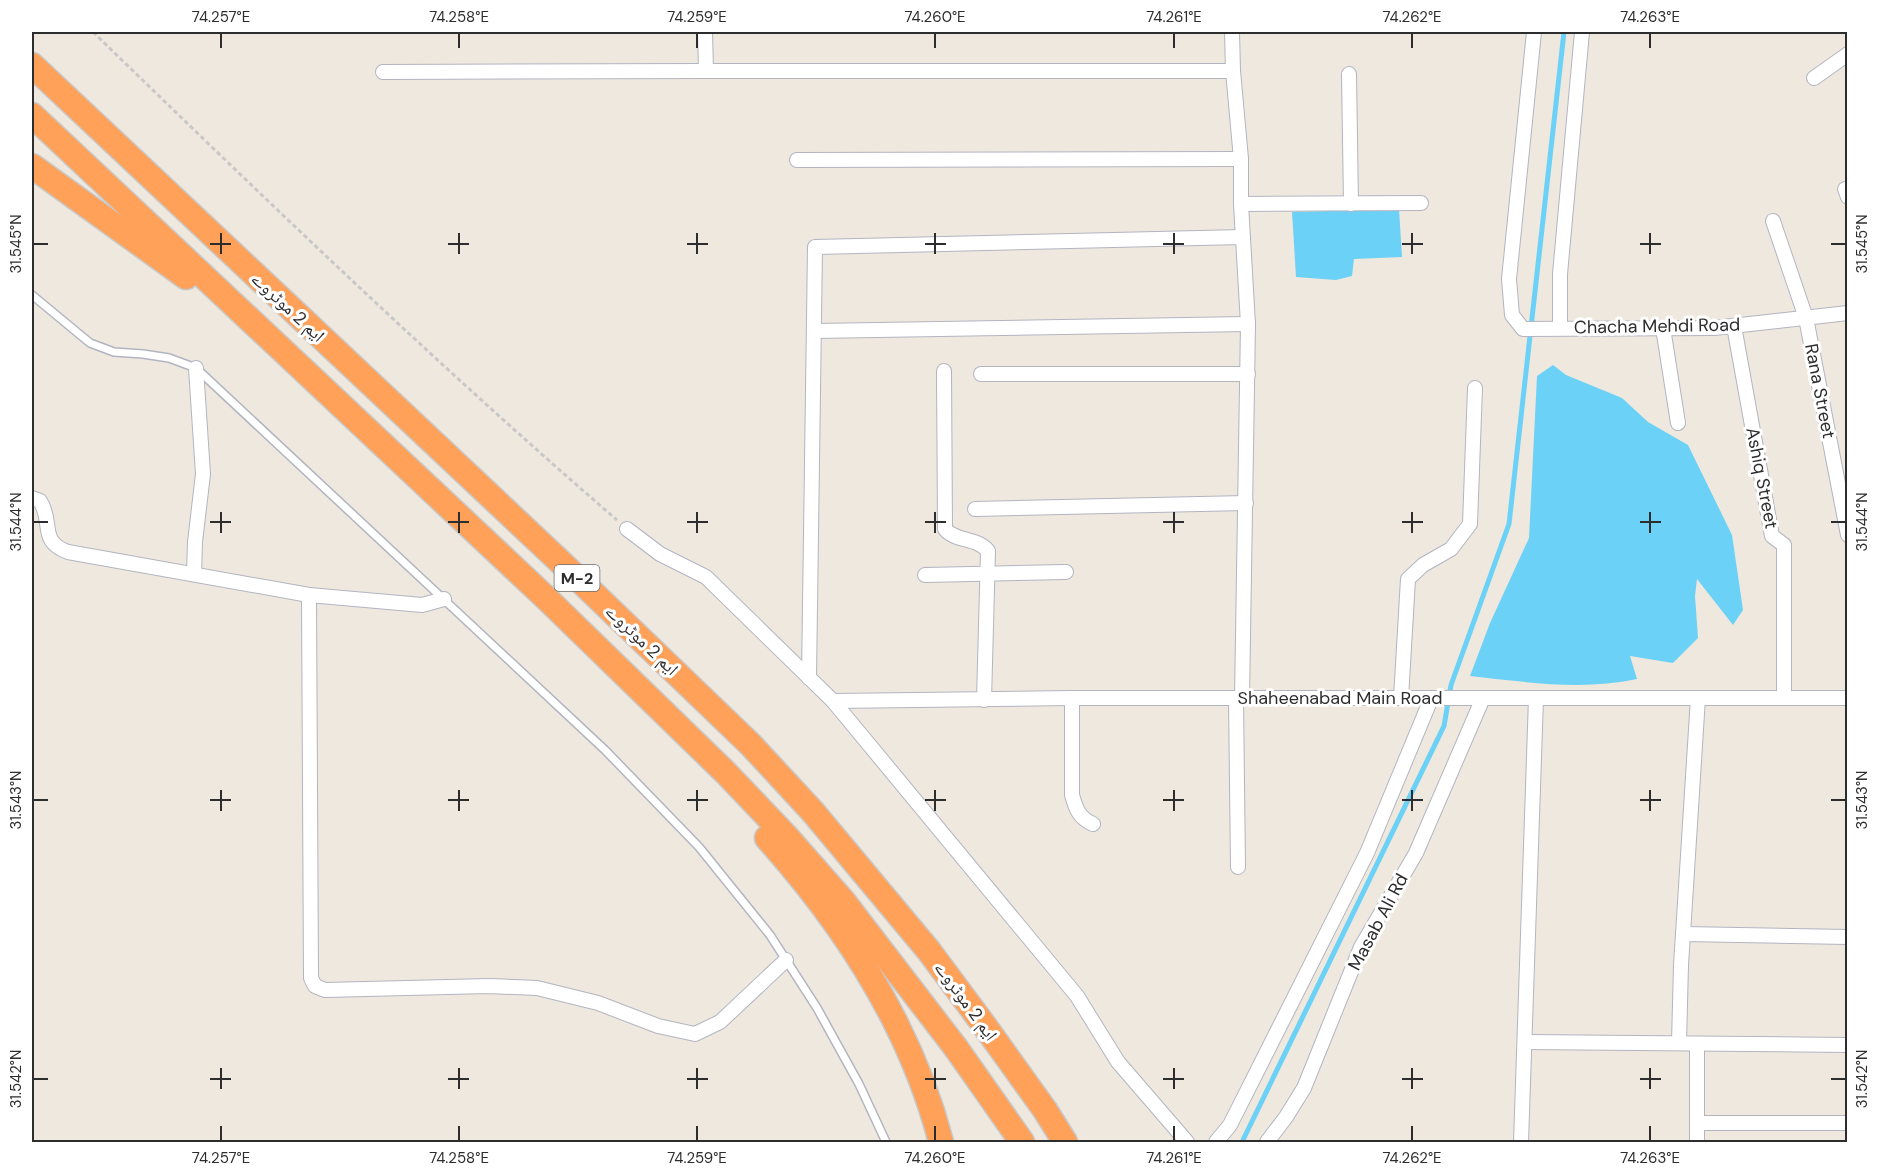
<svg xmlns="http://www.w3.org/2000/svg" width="1879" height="1174" font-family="'DM Sans','Noto Naskh Arabic',sans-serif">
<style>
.water{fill:#6cd1f6}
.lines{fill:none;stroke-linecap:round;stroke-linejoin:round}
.stream{stroke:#6cd1f6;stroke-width:5}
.lane-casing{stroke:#b2b5c1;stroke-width:10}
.street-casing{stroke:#b2b5c1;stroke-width:16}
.highway-casing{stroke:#c8c8c8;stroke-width:27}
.path{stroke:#c8c8c8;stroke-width:3;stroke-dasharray:4.5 3;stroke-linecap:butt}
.lane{stroke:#fff;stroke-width:7}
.street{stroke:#fff;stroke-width:14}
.highway{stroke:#ffa159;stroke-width:24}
.ticks{fill:none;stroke:#2d2d2d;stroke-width:2}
.labels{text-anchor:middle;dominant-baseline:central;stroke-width:6;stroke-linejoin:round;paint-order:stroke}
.shield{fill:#fff;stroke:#6c6c6c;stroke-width:1.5}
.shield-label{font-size:16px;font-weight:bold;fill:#2d2d2d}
.street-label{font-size:18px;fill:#2d2d2d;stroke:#fff}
.neatline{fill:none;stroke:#2d2d2d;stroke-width:2}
.ticks-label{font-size:15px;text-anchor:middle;fill:#2d2d2d}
</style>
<rect width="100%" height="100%" fill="#efe8de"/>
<!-- water -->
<g class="water">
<polygon points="1399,209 1402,257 1354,259 1352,276 1336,280 1296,277 1292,212"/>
<path d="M 1553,365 L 1566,375 L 1622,398 L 1648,422 L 1688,445 L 1732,535 L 1743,610 L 1733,625 L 1697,579 L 1695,596 L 1698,638 L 1673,663 L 1630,656 L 1637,679 C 1582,691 1526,682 1470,676 L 1490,623 L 1529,538 L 1537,376 Z"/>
</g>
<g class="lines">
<!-- stream -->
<polyline class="stream" points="1242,1142 1444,726 1451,685 1509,524 1564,32"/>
<!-- lane casing -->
<g class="lane-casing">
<polyline id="lane" points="32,295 90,343 114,352 143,354 169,358 196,368 605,750 699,847 770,935 817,1008 859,1084 886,1142"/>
</g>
<!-- street casing -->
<g class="street-casing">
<g id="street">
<polyline points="705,32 706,71 1233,71"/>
<polyline points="1232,32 1233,71 1241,159 1241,204 1248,324 1242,698"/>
<polyline points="1534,32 1509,279 1512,315 1523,329 1714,328 1848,313"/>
<polyline points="383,72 706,71"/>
<polyline points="1349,74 1351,204"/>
<polyline points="1814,78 1848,54"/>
<polyline points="797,160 1241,159"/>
<polyline points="1845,189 1848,197"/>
<polyline points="1241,204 1421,203"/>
<polyline points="1773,221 1806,318 1848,535"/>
<polyline points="1734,326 1772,536 1784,545 1784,698"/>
<polyline points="1560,328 1560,274 1582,32"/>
<polyline points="1663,328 1678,423"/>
<polyline points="814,331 1248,324"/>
<path d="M 944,371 L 945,529 C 955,542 977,537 988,551 L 984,700"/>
<polyline points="981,374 1248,374"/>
<path d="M 32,498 L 40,501 C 54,523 38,541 68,552 L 309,595 L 422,605 L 444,599"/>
<polyline points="975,509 1246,503"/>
<polyline points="627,529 660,554 706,577 833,701 1077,996 1118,1062 1187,1142"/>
<polyline points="194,574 195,542 203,474 196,368"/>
<polyline points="925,575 1066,572"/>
<polyline points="309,595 311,978 315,986 325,990 489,986 537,988 598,1003 658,1026 695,1034 720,1022 786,960"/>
<polyline points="809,678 815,247 1243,237"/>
<path d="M 1072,698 L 1072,795 C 1076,809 1079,818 1093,824"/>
<polyline points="1236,698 1238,867"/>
<polyline points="1401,698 1408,579 1423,565 1451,549 1470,524 1475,388"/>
<polyline points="833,701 1072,698 1848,698"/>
<polyline points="1683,934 1848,937"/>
<polyline points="1525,1042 1848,1045"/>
<polyline points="1679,1043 1681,965 1698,698"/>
<polyline points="1697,1044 1697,1142"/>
<polyline points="1698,1123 1848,1123"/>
<polyline points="1216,1142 1230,1125 1367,853 1431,699"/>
<polyline points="1267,1142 1286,1117 1304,1088 1361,947 1416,853 1483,698"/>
<polyline points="1521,1142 1536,698"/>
</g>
</g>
<!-- highway casing -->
<g class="highway-casing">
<g id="highway">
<polyline points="32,65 570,571 751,745 813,812 929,951 984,1025 1045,1110 1065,1142"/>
<polyline points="32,115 545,597 726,773 786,836 844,902 956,1048 1022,1142"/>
<polyline points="32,166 186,277"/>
<path d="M 767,838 C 846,926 911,1027 941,1142"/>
</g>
</g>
<!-- path -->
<path class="path" d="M 93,32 C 264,198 436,364 617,520"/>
<!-- lane -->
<use href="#lane" class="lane"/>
<!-- street -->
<use href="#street" class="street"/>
<!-- highway -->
<use href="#highway" class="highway"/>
</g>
<!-- ticks -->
<path class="ticks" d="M 221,33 L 221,48M 459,33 L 459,48M 697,33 L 697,48M 935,33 L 935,48M 1174,33 L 1174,48M 1412,33 L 1412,48M 1650,33 L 1650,48M 221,233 L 221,254M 459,233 L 459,254M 697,233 L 697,254M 935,233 L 935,254M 1174,233 L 1174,254M 1412,233 L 1412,254M 1650,233 L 1650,254M 33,244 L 48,244M 210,244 L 231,244M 448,244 L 469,244M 687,244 L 708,244M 925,244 L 946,244M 1163,244 L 1184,244M 1402,244 L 1423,244M 1640,244 L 1661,244M 1831,244 L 1846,244M 221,512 L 221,533M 459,512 L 459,533M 697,512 L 697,533M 935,512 L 935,533M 1174,512 L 1174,533M 1412,512 L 1412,533M 1650,512 L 1650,533M 33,522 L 48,522M 210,522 L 231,522M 448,522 L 469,522M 687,522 L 708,522M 925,522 L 946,522M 1163,522 L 1184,522M 1402,522 L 1423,522M 1640,522 L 1661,522M 1831,522 L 1846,522M 221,790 L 221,811M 459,790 L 459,811M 697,790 L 697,811M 935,790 L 935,811M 1174,790 L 1174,811M 1412,790 L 1412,811M 1650,790 L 1650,811M 33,800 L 48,800M 210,800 L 231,800M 448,800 L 469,800M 687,800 L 708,800M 925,800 L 946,800M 1163,800 L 1184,800M 1402,800 L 1423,800M 1640,800 L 1661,800M 1831,800 L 1846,800M 221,1068 L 221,1089M 459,1068 L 459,1089M 697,1068 L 697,1089M 935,1068 L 935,1089M 1174,1068 L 1174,1089M 1412,1068 L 1412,1089M 1650,1068 L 1650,1089M 33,1079 L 48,1079M 210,1079 L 231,1079M 448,1079 L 469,1079M 687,1079 L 708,1079M 925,1079 L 946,1079M 1163,1079 L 1184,1079M 1402,1079 L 1423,1079M 1640,1079 L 1661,1079M 1831,1079 L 1846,1079M 221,1126 L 221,1141M 459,1126 L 459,1141M 697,1126 L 697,1141M 935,1126 L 935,1141M 1174,1126 L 1174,1141M 1412,1126 L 1412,1141M 1650,1126 L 1650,1141"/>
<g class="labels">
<!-- shield labels -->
<rect class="shield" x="554.5" y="565" width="45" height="26" rx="4.5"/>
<g class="shield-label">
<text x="577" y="578">M-2</text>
</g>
<!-- street labels -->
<g class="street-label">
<text transform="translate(288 307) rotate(43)">ایم 2 موٹروے</text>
<text transform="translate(1657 326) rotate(-1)">Chacha Mehdi Road</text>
<text transform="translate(1820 391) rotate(79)">Rana Street</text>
<text transform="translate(1762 478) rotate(79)">Ashiq Street</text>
<text transform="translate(642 640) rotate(44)">ایم 2 موٹروے</text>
<text x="1340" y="698">Shaheenabad Main Road</text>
<text transform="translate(1378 922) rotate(-62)">Masab Ali Rd</text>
<text transform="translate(966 1001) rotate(54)">ایم 2 موٹروے</text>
</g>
</g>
<!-- border -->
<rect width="1879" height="1174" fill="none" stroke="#ffffff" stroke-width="66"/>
<rect x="33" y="33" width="1813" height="1108" class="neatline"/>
<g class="ticks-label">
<text x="221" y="22">74.257°E</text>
<text x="459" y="22">74.258°E</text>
<text x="697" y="22">74.259°E</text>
<text x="935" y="22">74.260°E</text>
<text x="1174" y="22">74.261°E</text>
<text x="1412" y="22">74.262°E</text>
<text x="1650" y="22">74.263°E</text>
<text transform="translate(16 244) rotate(-90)" y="5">31.545°N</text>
<text transform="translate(1862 244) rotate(-90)" y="5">31.545°N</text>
<text transform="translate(16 522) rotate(-90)" y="5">31.544°N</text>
<text transform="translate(1862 522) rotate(-90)" y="5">31.544°N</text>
<text transform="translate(16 800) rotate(-90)" y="5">31.543°N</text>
<text transform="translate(1862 800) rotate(-90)" y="5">31.543°N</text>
<text transform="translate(16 1079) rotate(-90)" y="5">31.542°N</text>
<text transform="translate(1862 1079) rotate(-90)" y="5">31.542°N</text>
<text x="221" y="1163">74.257°E</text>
<text x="459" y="1163">74.258°E</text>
<text x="697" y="1163">74.259°E</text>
<text x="935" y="1163">74.260°E</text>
<text x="1174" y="1163">74.261°E</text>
<text x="1412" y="1163">74.262°E</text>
<text x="1650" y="1163">74.263°E</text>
</g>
</svg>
